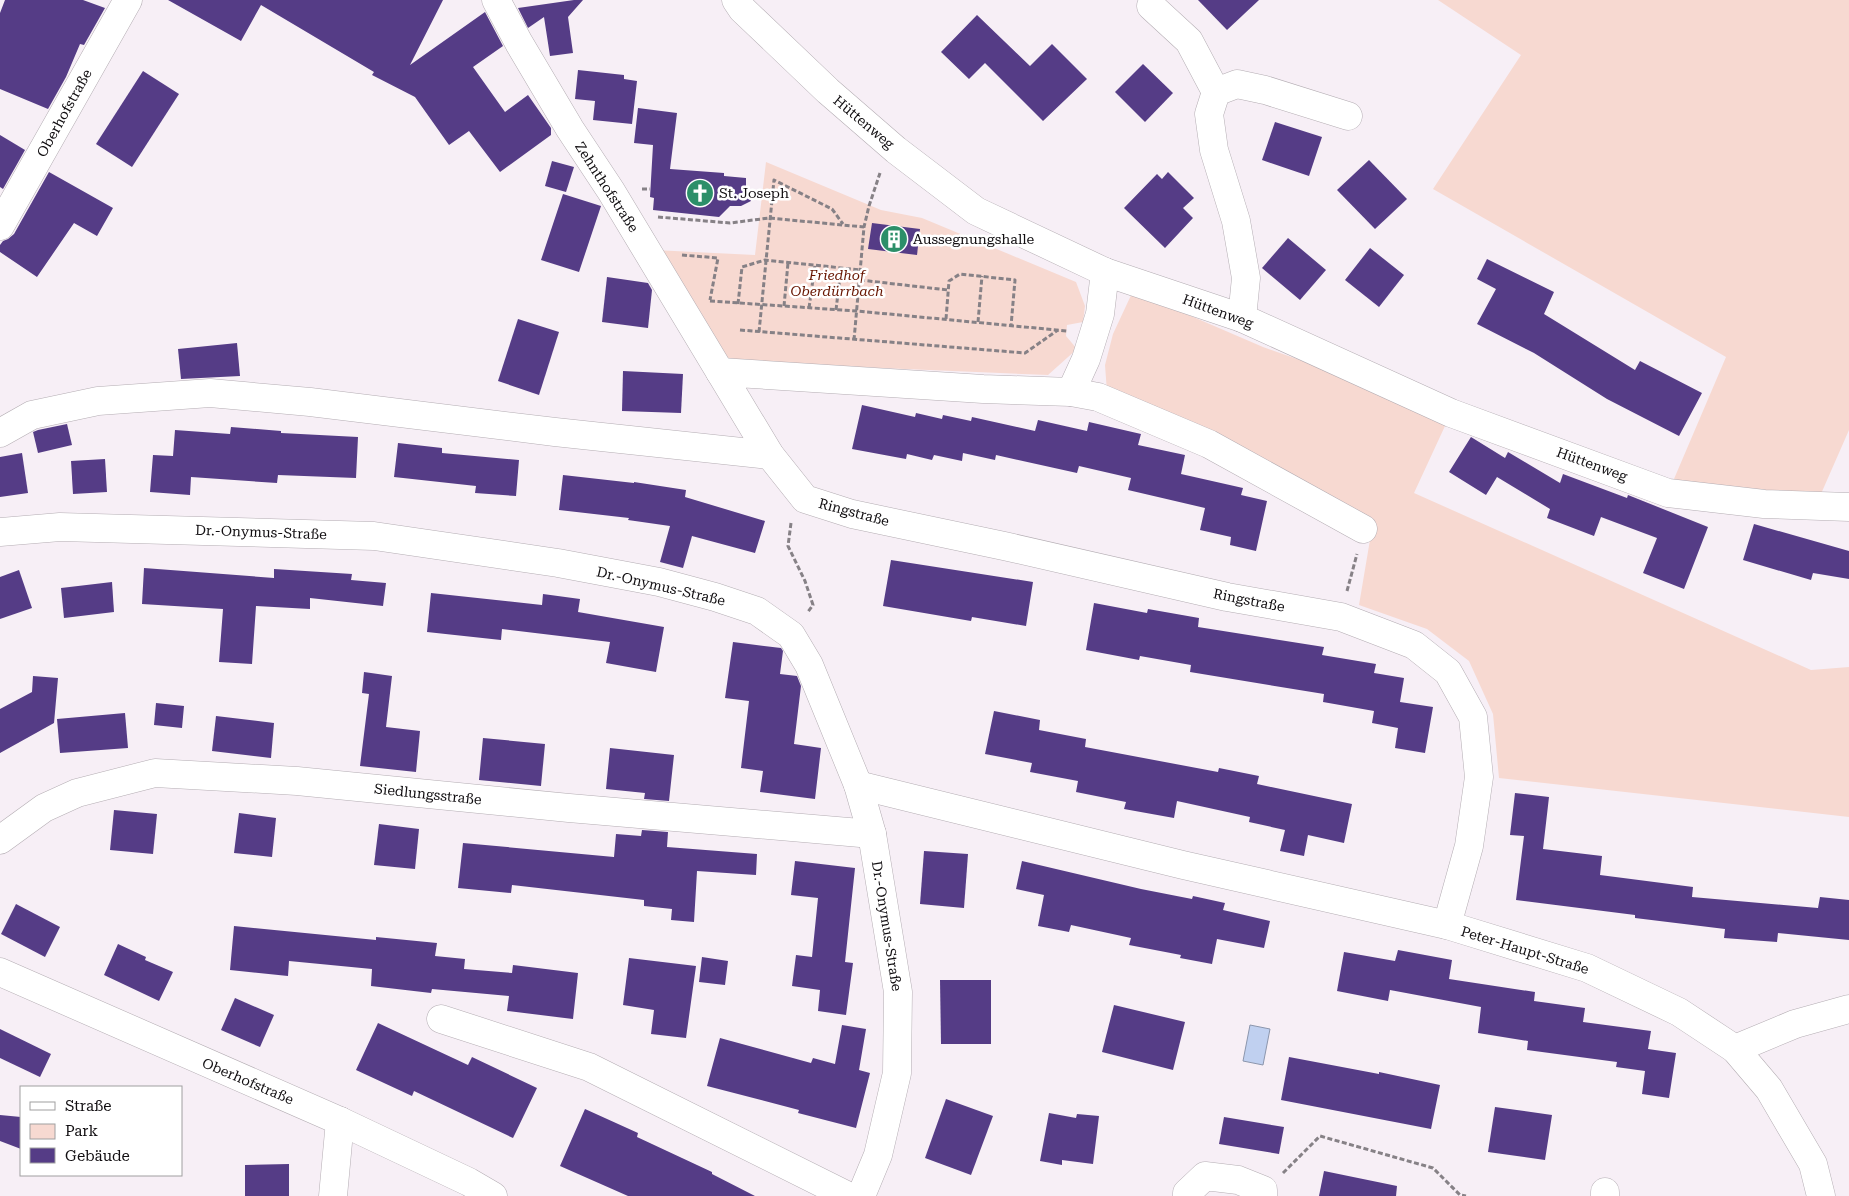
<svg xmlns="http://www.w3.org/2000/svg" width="1849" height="1196" font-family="'Roboto Serif',serif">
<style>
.green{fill:#f7d9d1}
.water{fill:#c0d0f0;stroke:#8c96ad}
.building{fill:#553c86}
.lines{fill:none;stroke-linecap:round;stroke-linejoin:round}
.minor-casing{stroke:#b4adb3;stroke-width:29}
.path{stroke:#868186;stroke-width:3;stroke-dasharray:5 2.5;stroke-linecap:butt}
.minor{stroke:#fff;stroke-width:28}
.labels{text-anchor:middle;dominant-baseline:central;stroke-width:5;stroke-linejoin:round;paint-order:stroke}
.street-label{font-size:14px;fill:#110e11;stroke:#fff}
.poi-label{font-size:14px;fill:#110e11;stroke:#fff;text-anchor:start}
.park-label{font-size:14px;font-style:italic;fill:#671500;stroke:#fff}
</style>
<rect width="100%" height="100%" fill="#f7eff6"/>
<!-- green -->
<g class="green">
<polygon points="1438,0 1849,0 1849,430 1817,503 1668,493 1726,357 1433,189 1521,55"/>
<polygon points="766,162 881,210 922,218 1076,282 1085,306 1083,322 1067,325 1066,336 1077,349 1048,375 737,362 723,356 654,250 755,255"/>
<polygon points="1133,291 1263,347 1451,413 1414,493 1811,670 1849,667 1849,817 1499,778 1493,714 1469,661 1427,629 1359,605 1373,522 1107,392 1105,365 1113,334"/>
</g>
<!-- water -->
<polygon class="water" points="1250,1025 1270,1029 1263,1065 1243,1061"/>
<!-- building -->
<g class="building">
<polygon points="5,0 83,0 105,8 84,45 80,44 66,77 48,109 0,89 0,13"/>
<polygon points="168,0 443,0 410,65 485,12 503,46 473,67 505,112 528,95 551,128 551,135 500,172 469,131 449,145 415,97 372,75 374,72 261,5 241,41"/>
<polygon points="574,0 583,0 568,17 573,53 550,56 544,17 528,28 518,8"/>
<polygon points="1198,0 1259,0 1227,30"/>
<polygon points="977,15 1030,66 1052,44 1087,79 1043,121 985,63 969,79 941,52"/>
<polygon points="1143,64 1173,93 1145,122 1115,92"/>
<polygon points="578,70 624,75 624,79 637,81 632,124 593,120 595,101 575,99"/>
<polygon points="143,71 179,94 132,167 96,144"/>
<polygon points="638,108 677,113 670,169 724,173 724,176 746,178 746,186 749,190 751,201 741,206 730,206 719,217 653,210 654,198 650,197 653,145 634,143"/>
<polygon points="1275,122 1322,137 1309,176 1262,160"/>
<polygon points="0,135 25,150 3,189 0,187"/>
<polygon points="1369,160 1407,199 1375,229 1337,190"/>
<polygon points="552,161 574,167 566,192 545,186"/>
<polygon points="49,172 113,208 97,236 74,223 37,277 0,252 0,245 3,241 8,239 14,234"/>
<polygon points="1168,172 1194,198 1183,208 1193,218 1165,248 1124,208 1157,174 1162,179"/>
<polygon points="563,194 601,206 579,272 541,260"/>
<polygon points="872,223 920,229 917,255 868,249"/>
<polygon points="1288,238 1326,270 1300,300 1262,268"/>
<polygon points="1370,248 1404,275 1379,307 1345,280"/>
<polygon points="1487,259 1554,292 1544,314 1635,370 1640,361 1702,393 1679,436 1607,399 1534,353 1477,324 1496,289 1477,279"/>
<polygon points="607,277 648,283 652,290 648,328 602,322"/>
<polygon points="518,319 559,332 539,395 498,381"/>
<polygon points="237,343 240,376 181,379 178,349"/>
<polygon points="623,371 683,374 681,413 622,411"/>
<polygon points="862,405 915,417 916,413 942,419 943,415 971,421 972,417 1035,431 1038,420 1087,431 1089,422 1141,434 1138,445 1185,455 1181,474 1243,488 1241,495 1267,501 1256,551 1230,545 1231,537 1200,530 1205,508 1128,490 1131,478 1079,466 1077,473 996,455 995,460 963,453 962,461 934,455 932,460 907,454 906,459 852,449"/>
<polygon points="67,424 72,445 38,453 33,432 38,430"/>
<polygon points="231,427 281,431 281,433 358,437 356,478 278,475 277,483 191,477 190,495 150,492 153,455 173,456 175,430 230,434"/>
<polygon points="1471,437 1505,458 1508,452 1560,483 1563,474 1627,498 1628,495 1708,527 1684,589 1643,573 1657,538 1601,517 1594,536 1547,518 1550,509 1497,477 1486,495 1449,472"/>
<polygon points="398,443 442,448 442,453 519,460 516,496 475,493 476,486 394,477"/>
<polygon points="22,453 28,493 0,497 0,457"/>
<polygon points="105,459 107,492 73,494 71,461"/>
<polygon points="563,475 634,483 634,482 686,490 685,497 765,521 755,553 692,536 683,568 660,562 670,526 628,520 629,518 559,510"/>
<polygon points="1754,524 1849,551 1849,579 1813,573 1811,580 1743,560"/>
<polygon points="891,560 1033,582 1026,626 972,617 971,621 883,606"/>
<polygon points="144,568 274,578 274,569 352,574 351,580 386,583 383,606 310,598 310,609 256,606 252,664 219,662 223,609 142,604"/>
<polygon points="19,570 32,608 0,619 0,577"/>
<polygon points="112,582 114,612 64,618 61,588"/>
<polygon points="431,593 542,605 543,594 580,599 578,612 664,627 656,672 606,663 610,642 502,629 501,640 427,632"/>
<polygon points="1094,603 1147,613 1148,609 1199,618 1198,627 1324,647 1322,655 1376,664 1374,673 1404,678 1400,702 1433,707 1425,753 1395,748 1398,728 1372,723 1374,711 1323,702 1324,694 1190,672 1191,665 1140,656 1139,660 1086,650"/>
<polygon points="733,642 781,648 783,651 780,674 797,676 801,686 794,744 821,748 815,799 760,792 763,771 741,768 749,701 725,698"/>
<polygon points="364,672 392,676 386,727 420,731 416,772 360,766 369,694 362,693"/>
<polygon points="33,676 58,678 54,723 0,753 0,709 32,692"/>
<polygon points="156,703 184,706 182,728 154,725"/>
<polygon points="994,711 1040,720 1039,730 1086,739 1085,747 1218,772 1219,768 1259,776 1257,784 1352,804 1344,843 1308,835 1304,856 1280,851 1285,830 1249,822 1250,817 1177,801 1174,818 1124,809 1126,802 1076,792 1078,781 1030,772 1032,763 985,754"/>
<polygon points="125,713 128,748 60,753 57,719"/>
<polygon points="216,716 274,723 271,758 212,751"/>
<polygon points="483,738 545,744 541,786 479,780"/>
<polygon points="610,748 674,755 669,801 644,799 645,793 606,789"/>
<polygon points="1515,793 1549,797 1543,849 1602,856 1600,875 1693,887 1692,897 1818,908 1820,897 1849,900 1849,940 1778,933 1777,942 1724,938 1725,929 1635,918 1635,915 1516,900 1524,836 1510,835"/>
<polygon points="114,810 157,814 153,854 110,850"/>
<polygon points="239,813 276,818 272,857 234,853"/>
<polygon points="379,824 419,829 415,869 374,865"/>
<polygon points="642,830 668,832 667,847 757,854 756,875 697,871 694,922 671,920 672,909 644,906 644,900 512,885 511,893 458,888 463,843 614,857 616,834 641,836"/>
<polygon points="924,851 968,854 964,908 920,904"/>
<polygon points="795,861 855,868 845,962 853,963 846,1015 818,1011 820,990 792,986 796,955 812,957 818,898 791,895"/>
<polygon points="1022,861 1141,889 1192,899 1193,896 1225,903 1223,910 1270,921 1264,948 1217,939 1212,964 1180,958 1181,955 1129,945 1131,938 1071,925 1069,932 1038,926 1044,895 1016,889"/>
<polygon points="16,904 60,927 45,957 1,934"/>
<polygon points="234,926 376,940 376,937 437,943 435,956 465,959 464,969 512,973 513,965 578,973 573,1019 507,1011 509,996 432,989 431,993 371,986 372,969 289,961 288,976 230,970"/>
<polygon points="118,944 146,957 145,960 173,972 159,1001 104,975"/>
<polygon points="1398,950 1452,960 1449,979 1535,992 1534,1001 1585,1008 1583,1022 1651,1031 1648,1049 1676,1053 1669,1098 1642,1094 1645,1071 1616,1067 1617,1062 1527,1050 1528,1041 1478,1033 1481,1007 1390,990 1388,1001 1337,991 1344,952 1395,961"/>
<polygon points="702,957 728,961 725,985 699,982"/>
<polygon points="629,958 696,966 686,1038 651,1034 654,1010 623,1005"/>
<polygon points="940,980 991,980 991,1044 941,1044"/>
<polygon points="235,998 274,1015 260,1047 221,1030"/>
<polygon points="1114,1005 1185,1022 1173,1070 1102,1052"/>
<polygon points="378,1023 468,1065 472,1057 537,1088 513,1138 414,1091 412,1096 356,1070"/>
<polygon points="842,1025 866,1029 859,1070 870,1073 856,1128 798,1113 799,1110 707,1086 720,1038 811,1063 813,1058 835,1064"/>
<polygon points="0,1029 51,1054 40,1077 0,1058"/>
<polygon points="1289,1057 1379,1074 1379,1072 1440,1085 1431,1129 1281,1100"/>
<polygon points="946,1099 993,1116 971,1175 925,1158"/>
<polygon points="1495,1107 1552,1115 1545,1160 1488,1152"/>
<polygon points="585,1109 638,1133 637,1137 712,1172 712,1174 755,1196 628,1196 560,1166"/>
<polygon points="1049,1113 1076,1118 1077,1114 1099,1116 1093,1164 1062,1160 1062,1165 1040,1161"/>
<polygon points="0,1115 21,1117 21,1149 0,1141"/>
<polygon points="1224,1117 1284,1127 1279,1154 1219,1144"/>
<polygon points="289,1164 289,1196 245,1196 245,1165"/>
<polygon points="1324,1171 1397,1186 1396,1196 1319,1196"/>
</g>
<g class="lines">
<!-- minor casing -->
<g class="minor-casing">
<g id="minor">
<polyline points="496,0 519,43 570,129 611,191 720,372"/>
<polyline points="736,0 742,9 828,91 896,150 976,211 1105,272 1242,318 1451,413 1668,493 1764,504 1849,507"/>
<polyline points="1151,6 1189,41 1216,92"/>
<polyline points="0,226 128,0"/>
<polyline points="1105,272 1100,314 1086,359 1071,392 983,389 720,372 770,455 805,499 852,514 1004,546 1227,597 1341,617 1414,645 1448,672 1473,717 1479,777 1469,846 1447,925"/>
<polyline points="1242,318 1246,278 1236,221 1214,150 1209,114 1216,92 1237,84 1265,90 1348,116"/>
<polyline points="1071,392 1098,397 1209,444 1363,529"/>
<polyline points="0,433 32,415 98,401 210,393 310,402 555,432 770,455"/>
<polyline points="0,532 60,527 374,536 558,563 659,582 715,597 757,611 791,635 809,665 858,785 872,834 898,992 897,1073 878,1155 861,1196"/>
<polyline points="858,785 1183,865 1447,925 1587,968 1679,1012 1735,1049 1769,1089 1813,1164 1821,1196"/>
<polyline points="0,840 44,808 77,793 155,773 297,781 569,808 872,834"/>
<polyline points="0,972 340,1121 469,1182 493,1196"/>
<polyline points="441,1019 589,1067 848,1196"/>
<polyline points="1735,1049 1795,1024 1849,1009"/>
<polyline points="333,1196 340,1121"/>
<polyline points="1187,1196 1187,1193 1205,1176 1238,1180 1263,1190 1263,1196"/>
<polyline points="1605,1196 1605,1192"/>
</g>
</g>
<!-- path -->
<g class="path">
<polyline points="642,189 650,189"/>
<polyline points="658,217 730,223 769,218 864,227"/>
<polyline points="682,255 718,258 710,300"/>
<polyline points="860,280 948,290"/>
<polyline points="710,301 857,311 1067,331"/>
<polyline points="738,304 742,267 765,260 861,270"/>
<polyline points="784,306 788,263"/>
<polyline points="809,308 815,265"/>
<polyline points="836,310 841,268"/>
<polyline points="946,319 949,281 960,274 1015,280 1011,326"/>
<polyline points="978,322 982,276"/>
<polyline points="740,330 1025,353 1058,330"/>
<polyline points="759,332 774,180 832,209 843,224"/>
<polyline points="854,340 864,227 869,206 880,173"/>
<polyline points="791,523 788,546 805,581 813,605 807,613"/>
<polyline points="1347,591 1357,554"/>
<polyline points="1283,1173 1320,1136 1433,1168 1460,1195 1466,1196"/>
</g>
<!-- minor -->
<use href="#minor" class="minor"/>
</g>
<!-- icons -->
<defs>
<g id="church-disc" transform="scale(1.4375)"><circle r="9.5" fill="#2c8f69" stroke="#fff"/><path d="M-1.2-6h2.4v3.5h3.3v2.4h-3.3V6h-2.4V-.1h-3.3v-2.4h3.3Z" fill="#fff"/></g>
<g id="building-disc" transform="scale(1.4375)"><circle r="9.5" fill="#2c8f69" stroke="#fff"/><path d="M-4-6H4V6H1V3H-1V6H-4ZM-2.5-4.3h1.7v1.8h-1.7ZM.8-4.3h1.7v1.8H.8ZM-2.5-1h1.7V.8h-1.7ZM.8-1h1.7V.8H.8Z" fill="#fff"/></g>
</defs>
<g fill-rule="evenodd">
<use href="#church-disc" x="700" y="193"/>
<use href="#building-disc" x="894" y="239"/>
</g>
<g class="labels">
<!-- street labels -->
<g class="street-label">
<text transform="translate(64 113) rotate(-61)">Oberhofstraße</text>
<text transform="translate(864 122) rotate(40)">Hüttenweg</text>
<text transform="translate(607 187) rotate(57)">Zehnthofstraße</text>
<text transform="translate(1218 311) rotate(20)">Hüttenweg</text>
<text transform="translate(1592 464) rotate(20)">Hüttenweg</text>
<text transform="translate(854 512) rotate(15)">Ringstraße</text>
<text transform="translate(261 532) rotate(2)">Dr.-Onymus-Straße</text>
<text transform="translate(661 586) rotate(13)">Dr.-Onymus-Straße</text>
<text transform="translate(1249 600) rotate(11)">Ringstraße</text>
<text transform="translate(428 794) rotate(6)">Siedlungsstraße</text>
<text transform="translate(887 926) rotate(81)">Dr.-Onymus-Straße</text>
<text transform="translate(1525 950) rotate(17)">Peter-Haupt-Straße</text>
<text transform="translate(248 1081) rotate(23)">Oberhofstraße</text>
</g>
<!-- poi labels -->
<g class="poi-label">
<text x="719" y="193">St. Joseph</text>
<text x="913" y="239">Aussegnungshalle</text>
</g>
<!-- park labels -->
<g class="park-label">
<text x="837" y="275">Friedhof<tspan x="837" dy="16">Oberdürrbach</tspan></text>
</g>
</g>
<!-- legend -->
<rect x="20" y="1086" width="162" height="90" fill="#ffffff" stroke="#a09fa0"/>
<rect x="30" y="1102" width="25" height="8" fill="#ffffff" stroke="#a09fa0"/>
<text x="65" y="1111" font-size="15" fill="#110e11">Straße</text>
<rect x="30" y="1124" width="25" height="15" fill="#f7d9d1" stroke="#a09fa0"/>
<text x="65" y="1136" font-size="15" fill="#110e11">Park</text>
<rect x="30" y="1148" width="25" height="15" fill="#553c86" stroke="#a09fa0"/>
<text x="65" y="1161" font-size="15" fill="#110e11">Gebäude</text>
</svg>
